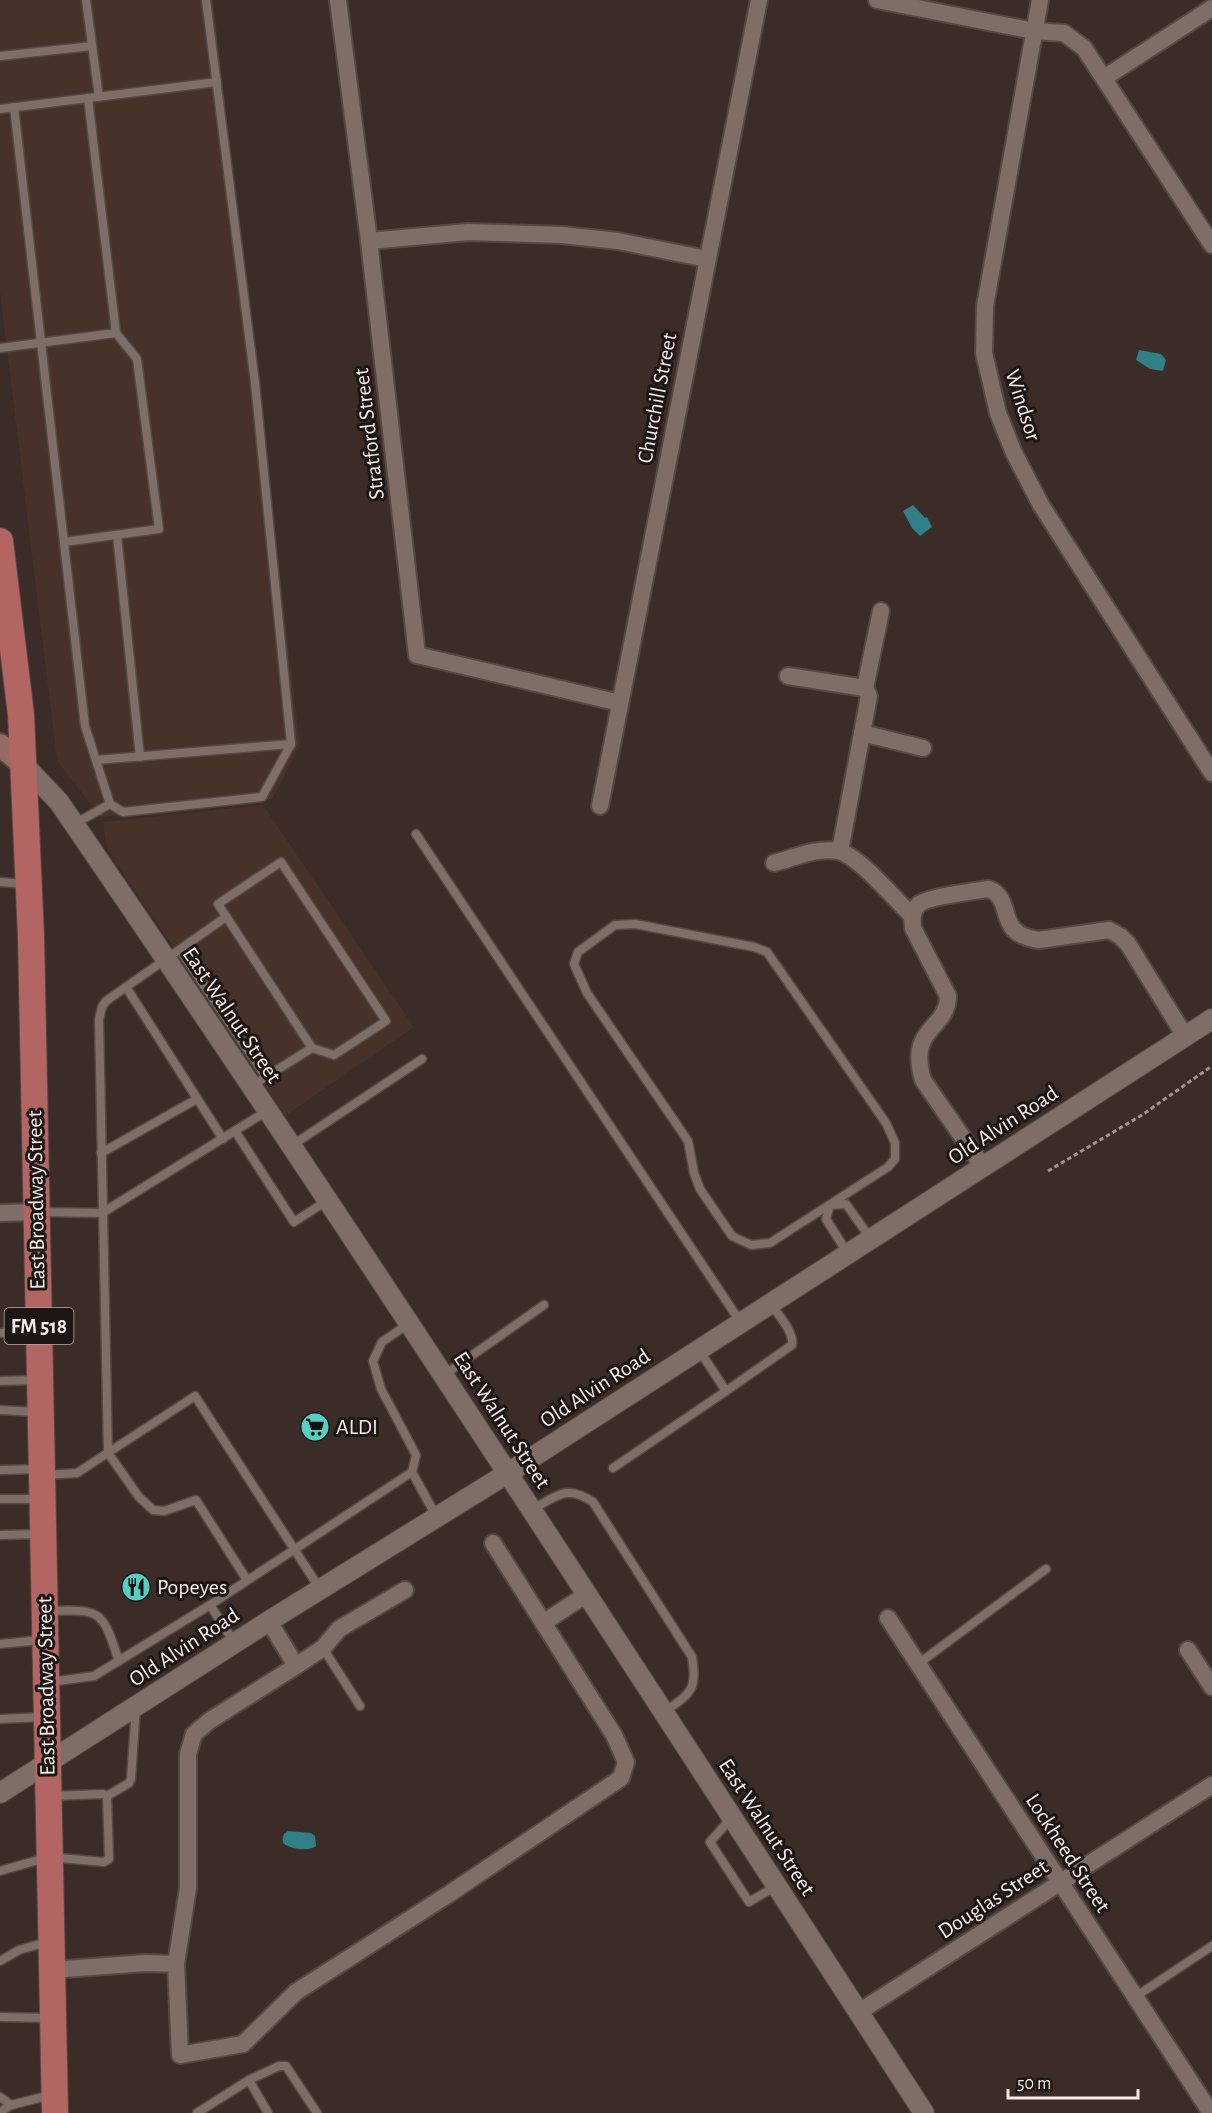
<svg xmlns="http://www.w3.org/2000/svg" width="1212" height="2113" font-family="'Alegreya Sans',sans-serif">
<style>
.built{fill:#47322a}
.water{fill:#318088}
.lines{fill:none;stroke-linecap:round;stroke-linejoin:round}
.service-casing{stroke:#544943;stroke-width:11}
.minor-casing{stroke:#544943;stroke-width:20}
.tertiary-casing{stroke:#544943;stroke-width:22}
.secondary-casing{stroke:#544943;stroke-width:26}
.primary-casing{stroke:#544943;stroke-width:28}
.path{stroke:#a0948f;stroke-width:3;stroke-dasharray:4.5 3;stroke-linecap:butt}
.service{stroke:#7e6e67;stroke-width:8}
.minor{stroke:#7e6e67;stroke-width:16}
.tertiary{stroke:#7e6e67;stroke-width:20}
.secondary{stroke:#986a65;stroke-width:22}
.primary{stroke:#b26563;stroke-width:26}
.labels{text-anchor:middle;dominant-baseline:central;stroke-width:6;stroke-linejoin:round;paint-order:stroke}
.shield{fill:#1d1614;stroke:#b6aca9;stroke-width:1.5}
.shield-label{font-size:21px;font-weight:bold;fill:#f7ede9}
.street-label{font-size:22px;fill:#f7ede9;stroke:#1d1614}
.poi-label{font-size:22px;fill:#f7ede9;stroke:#1d1614;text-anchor:start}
</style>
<rect width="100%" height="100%" fill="#3b2c27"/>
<!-- built -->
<g class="built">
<polygon points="0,0 213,0 300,746 272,799 101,817 57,761 0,291"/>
<polygon points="263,805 414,1027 285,1116 107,848 103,822"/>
</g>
<!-- water -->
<g class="water">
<polygon points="1139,350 1161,354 1166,360 1163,371 1150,369 1136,360"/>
<polygon points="913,505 925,518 927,517 932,527 920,536 912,528 903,511"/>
<path d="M 288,1831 L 311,1833 L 315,1836 L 316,1846 C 309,1852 289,1849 283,1843 C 282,1837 283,1834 288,1831 Z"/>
</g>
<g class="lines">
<!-- service casing -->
<g class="service-casing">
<g id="service">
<polyline points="86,0 99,97"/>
<polyline points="0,56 92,46"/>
<polyline points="14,107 85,726 110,804 74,824"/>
<polyline points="0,109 217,82"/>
<polyline points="0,348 116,333"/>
<polyline points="117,535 140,757"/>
<polyline points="64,542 159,529 137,359 116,333 88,98"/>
<polyline points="96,760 291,744"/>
<polyline points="110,804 123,812 262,797 291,744 255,383 206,0"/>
<polyline points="416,834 741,1323"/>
<polyline points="0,882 25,884"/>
<polyline points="226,917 106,1001 102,1007 99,1019 108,1453 139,1497 153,1510 164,1511 196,1500 247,1580"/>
<polygon points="635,924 754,947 767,952 886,1123 895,1143 895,1159 888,1167 770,1243 751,1245 732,1236 700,1189 694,1173 688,1141 587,993 574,964 578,952 615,925"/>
<polyline points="180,950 266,1077"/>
<polyline points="126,987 223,1139"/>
<polyline points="251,1086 312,1048 218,904 281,862 386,1021 334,1055 312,1048"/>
<polyline points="235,1131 294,1222 328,1200"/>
<polyline points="291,1146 422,1059"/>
<polyline points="101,1153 197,1099"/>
<polyline points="39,1212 102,1213 267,1111"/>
<polyline points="848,1254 826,1219 830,1205 846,1204 871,1239"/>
<polyline points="0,1333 36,1331"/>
<polyline points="444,1375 544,1305"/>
<polyline points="0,1381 37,1380"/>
<path d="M 726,1391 L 792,1345 C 794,1331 778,1315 771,1304"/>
<polyline points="0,1410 37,1412"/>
<polyline points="613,1468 726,1391 699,1350"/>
<polyline points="0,1470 39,1469"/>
<polyline points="412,1472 436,1516"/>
<polyline points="46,1475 77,1473 195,1396 320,1589"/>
<polyline points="0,1499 39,1499"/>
<path d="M 533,1509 C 557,1496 567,1484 593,1502 L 692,1657 C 698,1690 690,1694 664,1712"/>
<polyline points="0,1535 40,1534"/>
<polyline points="210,1605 234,1642"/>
<path d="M 49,1611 C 103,1609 102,1611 119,1661"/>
<polyline points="0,1644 41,1640"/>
<polyline points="323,1648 360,1706"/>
<polyline points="918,1664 1046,1569"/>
<polyline points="50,1682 94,1676 210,1605 412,1472 416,1455 381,1389 373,1361 382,1342 408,1324"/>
<polyline points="0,1719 43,1717"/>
<polyline points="107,1796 129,1783 131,1779 136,1707"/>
<polyline points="732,1817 710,1842 749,1902 776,1886"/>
<polyline points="0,1871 49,1857 104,1862 109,1859 107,1796 103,1794 50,1796"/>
<polyline points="0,1961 19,1950 47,1942"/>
<polyline points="1135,1997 1212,1946"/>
<polyline points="0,2017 49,2018"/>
<polyline points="249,2080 279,2066 286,2066 317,2113"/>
<polyline points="0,2097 11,2105"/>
<polyline points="0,2112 11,2105 51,2095"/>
<polyline points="197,2113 249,2080 268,2113"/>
</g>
</g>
<!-- minor casing -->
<g class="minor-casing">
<g id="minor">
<polyline points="338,0 369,241 417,655 620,703"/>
<polyline points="877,0 1034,31 1064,33 1084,48 1212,245"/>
<polyline points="1040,0 985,306 984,353 998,413 1014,453 1041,505 1212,773"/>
<polyline points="1104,78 1212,8"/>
<polyline points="369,241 468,232 562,235 618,241 707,259"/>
<polyline points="788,676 865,688 869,696 840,851"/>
<polyline points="865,688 881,611"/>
<polyline points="862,733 923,748"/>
<polyline points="600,806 759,0"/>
<path d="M 774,863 C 794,858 817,847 838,851 C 857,854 897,901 912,916"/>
<path d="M 983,1167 L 923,1080 C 907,1026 948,1030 948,996 L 913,928 C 912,920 912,911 918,905 C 926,897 975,891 989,889 C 1016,900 993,934 1039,940 L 1109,930 L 1120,936 L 1128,944 L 1185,1036"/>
<polyline points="0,1213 37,1212"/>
<polyline points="888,1618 1211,2113"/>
<polyline points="543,1623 587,1594"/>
<polyline points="1188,1650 1212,1687"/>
<polyline points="296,1666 323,1648 339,1629 405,1590"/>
<polyline points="176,1964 188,1888 188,1754 194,1734 209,1721 296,1666 269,1621"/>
<polyline points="51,1970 146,1963 176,1964 180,2055 243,2044 296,1992 449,1894 621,1778 626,1762 614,1735 493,1543"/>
<polyline points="859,2012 1212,1785"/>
</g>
</g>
<!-- tertiary casing -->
<g class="tertiary-casing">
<g id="tertiary">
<path d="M 23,764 L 59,802 C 355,1234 639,1674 924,2113"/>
<polyline points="0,1793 269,1621 508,1473 1212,1019"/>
</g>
</g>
<!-- secondary casing -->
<g class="secondary-casing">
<polyline id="secondary" points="0,745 23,764"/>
</g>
<!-- primary casing -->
<g class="primary-casing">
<polyline id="primary" points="0,541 21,715 31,936 55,2113"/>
</g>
<!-- path -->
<polyline class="path" points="1048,1171 1142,1115 1212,1066"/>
<!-- service -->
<use href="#service" class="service"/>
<!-- minor -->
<use href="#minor" class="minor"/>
<!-- tertiary -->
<use href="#tertiary" class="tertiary"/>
<!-- secondary -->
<use href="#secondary" class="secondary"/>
<!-- primary -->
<use href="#primary" class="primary"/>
</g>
<!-- icons -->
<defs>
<g id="supermarket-disc" transform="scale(1.5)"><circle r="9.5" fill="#57cec2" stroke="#1d1614"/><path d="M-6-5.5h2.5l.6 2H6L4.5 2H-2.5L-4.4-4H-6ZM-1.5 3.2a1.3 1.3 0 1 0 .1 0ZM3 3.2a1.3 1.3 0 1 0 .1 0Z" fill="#111"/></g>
<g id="restaurant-disc" transform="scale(1.5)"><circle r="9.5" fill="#57cec2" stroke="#1d1614"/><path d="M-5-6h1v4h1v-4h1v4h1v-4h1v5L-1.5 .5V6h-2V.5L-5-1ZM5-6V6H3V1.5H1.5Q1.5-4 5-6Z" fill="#111"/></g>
</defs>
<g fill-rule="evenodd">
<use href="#supermarket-disc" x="315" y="1427"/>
<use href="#restaurant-disc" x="136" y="1587"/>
</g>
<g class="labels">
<!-- shield labels -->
<rect class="shield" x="4.5" y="1308" width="69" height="36" rx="4.5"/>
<g class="shield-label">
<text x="39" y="1326">FM 518</text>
</g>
<!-- street labels -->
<g class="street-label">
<text transform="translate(657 398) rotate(-79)">Churchill Street</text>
<text transform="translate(1023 405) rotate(72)">Windsor</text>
<text transform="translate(369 434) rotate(-97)">Stratford Street</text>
<text transform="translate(232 1015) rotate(56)">East Walnut Street</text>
<text transform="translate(1003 1125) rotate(-33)">Old Alvin Road</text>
<text transform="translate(36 1200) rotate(-91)">East Broadway Street</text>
<text transform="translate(595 1388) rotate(-33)">Old Alvin Road</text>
<text transform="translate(502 1420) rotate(57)">East Walnut Street</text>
<text transform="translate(184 1647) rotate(-33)">Old Alvin Road</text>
<text transform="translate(46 1686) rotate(-91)">East Broadway Street</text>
<text transform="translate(767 1827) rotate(57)">East Walnut Street</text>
<text transform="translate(1068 1853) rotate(57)">Lockheed Street</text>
<text transform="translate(993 1899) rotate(-33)">Douglas Street</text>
</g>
<!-- poi labels -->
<g class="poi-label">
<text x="336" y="1427">ALDI</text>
<text x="157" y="1587">Popeyes</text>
</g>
</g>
<!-- scale -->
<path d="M1008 2089v9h130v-9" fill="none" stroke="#f7ede9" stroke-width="3"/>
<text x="1017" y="2089" font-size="18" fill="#f7ede9" stroke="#1d1614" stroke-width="4.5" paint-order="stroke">50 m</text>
</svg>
